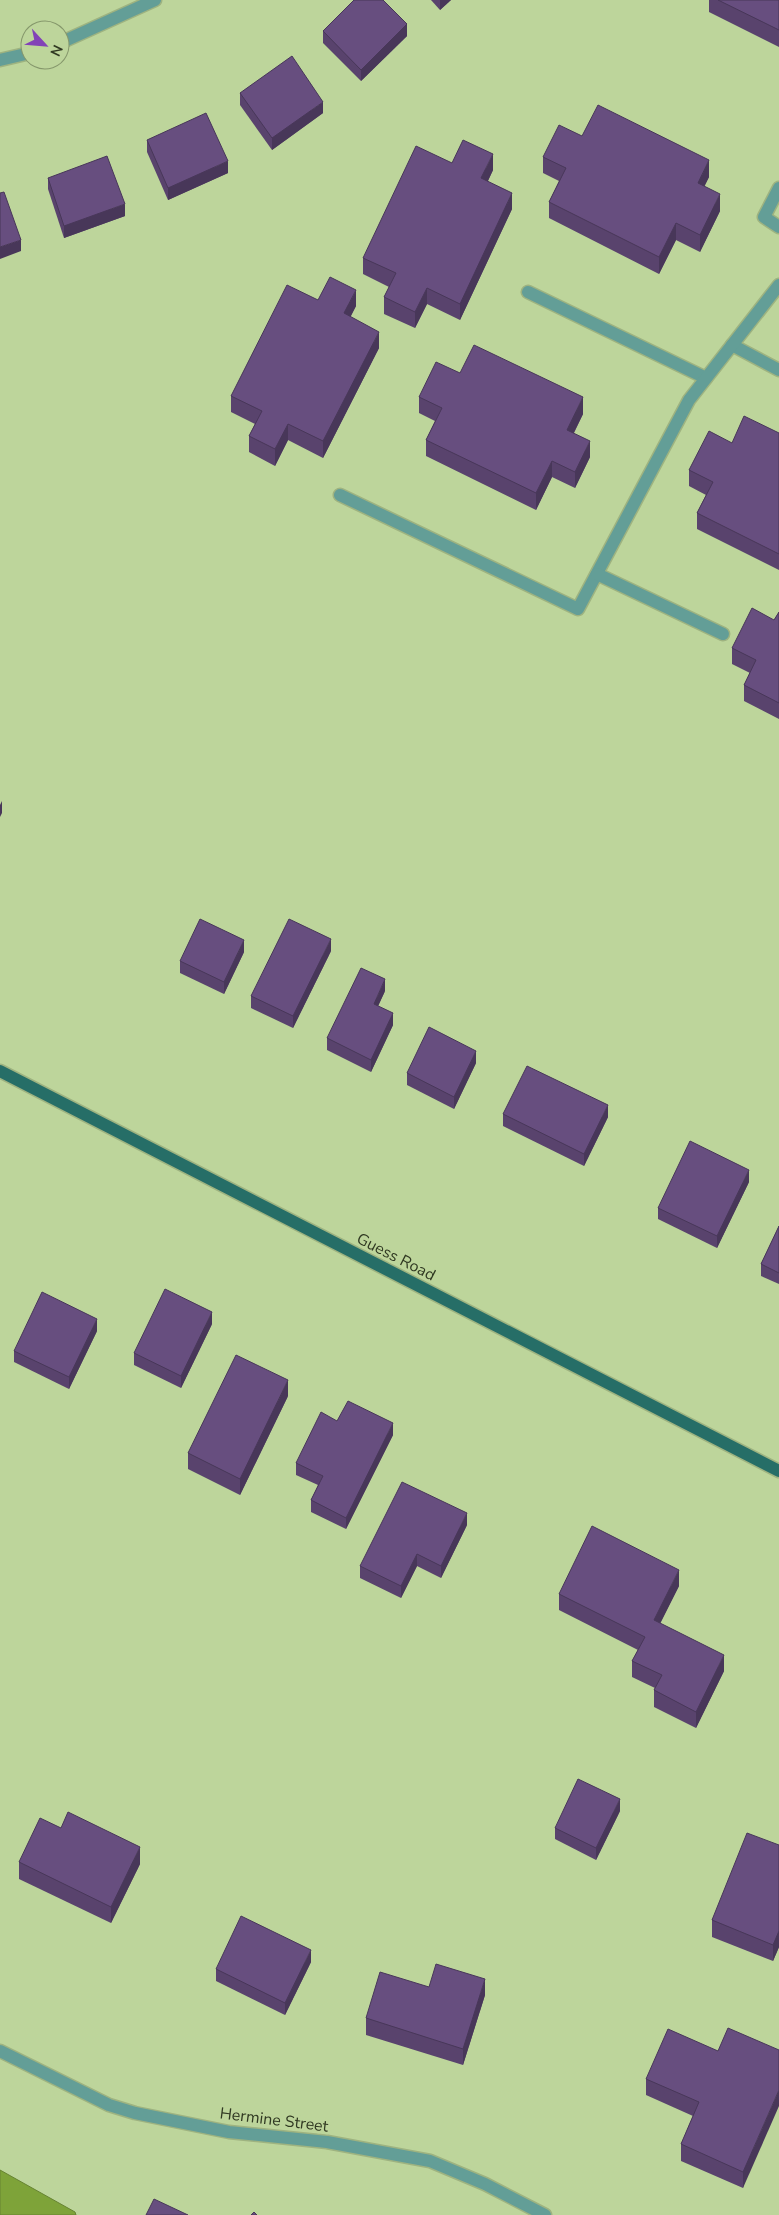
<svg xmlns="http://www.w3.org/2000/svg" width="779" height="2215" font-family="'Nunito Sans',sans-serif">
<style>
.water{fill:#7ea339;stroke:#678332}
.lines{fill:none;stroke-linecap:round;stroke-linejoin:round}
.minor-casing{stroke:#9eb380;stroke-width:15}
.major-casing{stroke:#9eb380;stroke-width:15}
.minor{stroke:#639e97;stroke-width:12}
.major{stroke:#266e67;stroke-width:12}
.wall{fill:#59436d}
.shaded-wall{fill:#483759}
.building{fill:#674e7f;stroke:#483759}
.labels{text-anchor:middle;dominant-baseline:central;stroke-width:5;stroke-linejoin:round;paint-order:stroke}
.street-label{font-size:16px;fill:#303922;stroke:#bdd59b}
</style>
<rect width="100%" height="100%" fill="#bdd59b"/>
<!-- water -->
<polygon class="water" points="0,2170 75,2212 76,2215 0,2215"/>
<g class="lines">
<!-- minor casing -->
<g class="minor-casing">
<g id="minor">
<polyline points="60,43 155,0"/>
<polyline points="0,60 30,53"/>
<polyline points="779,188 764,217 779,227"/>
<polyline points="528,292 706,378"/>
<polyline points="732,345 779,370"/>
<polyline points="340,495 578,609 689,400 779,285"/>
<polyline points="597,574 723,634"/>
<polyline points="0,2051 109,2105 135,2113 229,2132 327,2142 430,2161 485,2184 545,2215"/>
</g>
</g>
<!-- major casing -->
<g class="major-casing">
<polyline id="major" points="0,1071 779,1471"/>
</g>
<!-- minor -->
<use href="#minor" class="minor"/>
<!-- major -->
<use href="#major" class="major"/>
</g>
<!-- wall -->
<g class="wall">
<polygon points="431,0 451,0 440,10"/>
<polygon points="709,0 779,0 779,47 709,12"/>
<polygon points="323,31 407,36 361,81 323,43"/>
<polygon points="240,93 323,113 272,150 240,105"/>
<polygon points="582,136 709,177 704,186 720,211 700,252 676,240 659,274 549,218 549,202 559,181 543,173 543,157"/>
<polygon points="147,140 228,173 168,200 147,152"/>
<polygon points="452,163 493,170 488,181 512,209 460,320 427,304 415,328 384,314 384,297 389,287 363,274 363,258"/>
<polygon points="48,178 125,216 64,238 48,189"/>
<polygon points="318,300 356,306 350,317 379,348 323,458 288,440 275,466 249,452 249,436 255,424 231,412 231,396"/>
<polygon points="460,373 583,414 574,433 590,457 575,488 552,477 536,510 426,456 426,440 435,421 419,413 419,397"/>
<polygon points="779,433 779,570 697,529 697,513 706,495 689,486 689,470 732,443"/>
<polygon points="779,612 779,719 744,701 744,685 750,673 732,664 732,648 774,620"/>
<polygon points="331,951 293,1028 251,1008 251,996"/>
<polygon points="244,952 224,994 180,973 180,961"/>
<polygon points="385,991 378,1006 393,1025 371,1072 327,1050 327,1038"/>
<polygon points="476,1063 454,1109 407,1085 407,1073"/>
<polygon points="503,1114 608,1117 584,1166 503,1126"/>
<polygon points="749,1182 717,1248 658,1219 658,1208"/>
<polygon points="779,1226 779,1284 761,1276 761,1264"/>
<polygon points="212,1324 181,1388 134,1365 134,1353"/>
<polygon points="97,1331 69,1389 14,1362 14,1351"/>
<polygon points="288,1396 240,1495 188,1469 188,1453"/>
<polygon points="337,1421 393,1435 346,1529 311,1512 311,1500 318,1485 296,1475 296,1463"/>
<polygon points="467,1525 441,1578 417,1566 401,1598 360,1578 360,1566"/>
<polygon points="679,1586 660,1623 724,1671 696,1728 654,1707 654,1690 655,1688 632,1677 632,1661 638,1650 559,1610 559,1594"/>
<polygon points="620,1811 596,1860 555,1839 555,1828"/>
<polygon points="61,1828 140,1864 111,1923 19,1879 19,1862"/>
<polygon points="779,1845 779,1947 773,1961 712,1937 712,1920"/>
<polygon points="311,1962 285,2015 216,1981 216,1969"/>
<polygon points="429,1987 485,1995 463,2065 366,2035 366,2018"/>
<polygon points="779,2050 743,2188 681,2161 681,2144 693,2116 646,2095 646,2079 718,2051"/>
</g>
<!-- shaded-wall -->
<g class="shaded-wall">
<polygon points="440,0 451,0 440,10"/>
<polygon points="407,24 407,36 361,81 361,70"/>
<polygon points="323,102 323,113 272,150 272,138"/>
<polygon points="493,154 493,170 481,195 481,178"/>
<polygon points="709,160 709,177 698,200 698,183"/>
<polygon points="228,161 228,173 168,200 168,188"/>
<polygon points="512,193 512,209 460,320 460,304"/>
<polygon points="720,194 720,211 700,252 700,235"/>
<polygon points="125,204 125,216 64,238 64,226"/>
<polygon points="676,223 676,240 659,274 659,257"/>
<polygon points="21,240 21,251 0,259 0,247"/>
<polygon points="427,288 427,304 415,328 415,312"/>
<polygon points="356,290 356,306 344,330 344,313"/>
<polygon points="379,332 379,348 323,458 323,441"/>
<polygon points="583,397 583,414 567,446 567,430"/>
<polygon points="288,424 288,440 275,466 275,449"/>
<polygon points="590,441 590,457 575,488 575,472"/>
<polygon points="552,461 552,477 536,510 536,493"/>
<polygon points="2,801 2,813 0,817 0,805"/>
<polygon points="331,939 331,951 293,1028 293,1016"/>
<polygon points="244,940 244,952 224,994 224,982"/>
<polygon points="385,979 385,991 374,1015 374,1004"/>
<polygon points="393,1013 393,1025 371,1072 371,1060"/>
<polygon points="476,1051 476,1063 454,1109 454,1097"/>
<polygon points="608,1105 608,1117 584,1166 584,1154"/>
<polygon points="749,1170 749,1182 717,1248 717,1236"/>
<polygon points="212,1312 212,1324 181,1388 181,1376"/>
<polygon points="97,1319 97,1331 69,1389 69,1377"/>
<polygon points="288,1380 288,1396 240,1495 240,1479"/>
<polygon points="393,1423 393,1435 346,1529 346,1518"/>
<polygon points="467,1513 467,1525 441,1578 441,1566"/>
<polygon points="417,1554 417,1566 401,1598 401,1586"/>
<polygon points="679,1570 679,1586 654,1636 654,1620"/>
<polygon points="724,1655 724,1671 696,1728 696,1712"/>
<polygon points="620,1799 620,1811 596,1860 596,1848"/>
<polygon points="140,1847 140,1864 111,1923 111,1907"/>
<polygon points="779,1931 779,1947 773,1961 773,1945"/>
<polygon points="311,1950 311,1962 285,2015 285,2003"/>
<polygon points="485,1979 485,1995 463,2065 463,2049"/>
<polygon points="779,2090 779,2106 743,2188 743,2172"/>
</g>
<!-- building -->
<g class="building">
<polygon points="354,0 383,0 407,24 361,70 323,31"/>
<polygon points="718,0 779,0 779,30"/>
<polygon points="292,56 323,102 272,138 240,93"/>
<polygon points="598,105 709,160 698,183 720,194 700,235 676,223 659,257 549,202 566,168 543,157 559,125 582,136"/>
<polygon points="206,113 228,161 168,188 147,140"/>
<polygon points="463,140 493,154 481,178 512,193 460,304 427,288 415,312 384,297 396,273 363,258 416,146 452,163"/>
<polygon points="107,156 125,204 64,226 48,178"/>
<polygon points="4,192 21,240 0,247 0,193"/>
<polygon points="330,277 356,290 344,313 379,332 323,441 288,424 275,449 249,436 262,411 231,396 287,285 318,300"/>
<polygon points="474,345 583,397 567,430 590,441 575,472 552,461 536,493 426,440 442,408 419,397 436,362 460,373"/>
<polygon points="744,416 779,433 779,554 697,513 713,482 689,470 709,431 732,443"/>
<polygon points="752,608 774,620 779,612 779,703 744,685 756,660 732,648"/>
<polygon points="200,919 244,940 224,982 180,961"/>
<polygon points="289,919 331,939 293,1016 251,996"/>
<polygon points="361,968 385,979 374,1004 393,1013 371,1060 327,1038"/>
<polygon points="429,1027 476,1051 454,1097 407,1073"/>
<polygon points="527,1066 608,1105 584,1154 503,1114"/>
<polygon points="690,1141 749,1170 717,1236 658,1208"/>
<polygon points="779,1226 779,1273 761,1264"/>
<polygon points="165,1289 212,1312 181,1376 134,1353"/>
<polygon points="42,1292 97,1319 69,1377 14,1351"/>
<polygon points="236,1355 288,1380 240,1479 188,1453"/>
<polygon points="348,1401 393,1423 346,1518 311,1500 323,1476 296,1463 321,1412 337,1421"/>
<polygon points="402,1482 467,1513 441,1566 417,1554 401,1586 360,1566"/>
<polygon points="592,1526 679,1570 654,1620 724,1655 696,1712 654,1690 662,1675 632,1661 645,1637 559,1594"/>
<polygon points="578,1779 620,1799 596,1848 555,1828"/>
<polygon points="68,1812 140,1847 111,1907 19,1862 40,1818 61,1828"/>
<polygon points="747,1833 779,1845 779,1931 773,1945 712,1920"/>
<polygon points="241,1916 311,1950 285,2003 216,1969"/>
<polygon points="436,1964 485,1979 463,2049 366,2018 380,1972 429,1987"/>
<polygon points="728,2028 779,2050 779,2090 743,2172 681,2144 699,2102 646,2079 668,2029 718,2051"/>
<polygon points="154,2199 188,2215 146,2215"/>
<polygon points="254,2212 257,2215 251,2215"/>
</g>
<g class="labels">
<!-- street labels -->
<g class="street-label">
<text transform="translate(396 1257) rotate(27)">Guess Road</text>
<text transform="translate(274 2120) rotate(7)">Hermine Street</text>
</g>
</g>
<!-- north arrow -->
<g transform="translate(45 45) rotate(116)"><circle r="24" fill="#bdd59b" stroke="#85976b"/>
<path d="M0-4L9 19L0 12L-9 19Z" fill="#8242b7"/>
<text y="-8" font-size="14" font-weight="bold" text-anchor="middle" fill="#303922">N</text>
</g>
</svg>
